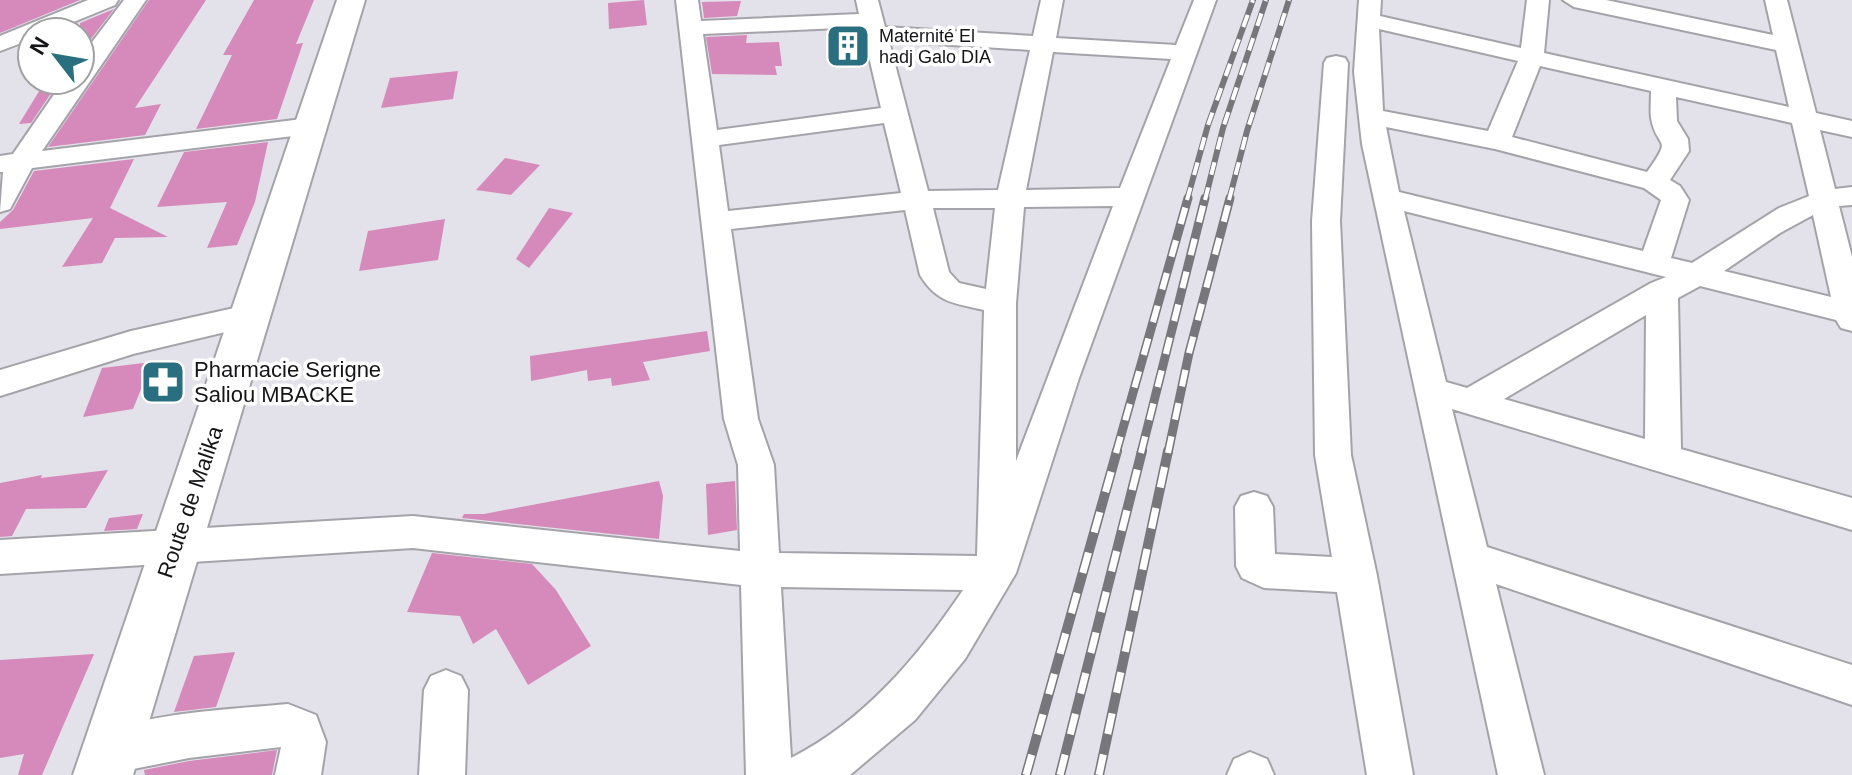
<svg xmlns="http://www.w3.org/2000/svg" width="1852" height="775" font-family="Arial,sans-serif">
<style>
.building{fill:#d58abb}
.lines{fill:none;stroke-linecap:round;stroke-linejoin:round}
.minor-casing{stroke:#a5a3aa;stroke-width:4}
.secondary-casing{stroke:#a5a3aa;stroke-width:4}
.minor{fill:#fff;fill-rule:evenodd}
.secondary{fill:#fff;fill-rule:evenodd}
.rail-far2-casing{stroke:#77767b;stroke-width:6}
.rail-far1-casing{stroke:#77767b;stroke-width:9}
.rail-casing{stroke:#77767b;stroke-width:10}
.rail-far2{stroke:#fff;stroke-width:4;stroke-dasharray:13;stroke-linecap:butt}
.rail-far1{stroke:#fff;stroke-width:6;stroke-dasharray:17;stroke-linecap:butt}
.rail{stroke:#fff;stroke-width:7;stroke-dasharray:21;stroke-linecap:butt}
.labels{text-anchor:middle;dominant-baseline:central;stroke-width:7;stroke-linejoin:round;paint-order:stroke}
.far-poi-label{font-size:18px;fill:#151417;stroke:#fff;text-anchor:start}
.poi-label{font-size:22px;fill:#151417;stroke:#fff;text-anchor:start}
.street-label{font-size:22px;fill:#151417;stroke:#fff}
</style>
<rect width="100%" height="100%" fill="#e3e1e9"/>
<!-- building -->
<g class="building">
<polygon points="0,0 80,0 0,33"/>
<polygon points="149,0 206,0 135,108 161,104 145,135 48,147"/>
<polygon points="254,0 314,0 296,44 303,43 277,119 196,129 232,55 223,55"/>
<polygon points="644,0 647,25 609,29 608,3"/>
<polygon points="741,1 737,16 704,18 702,2"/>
<polygon points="114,9 80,53 80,23"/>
<polygon points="747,35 746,43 779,42 782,66 775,66 777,75 712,74 706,37"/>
<polygon points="458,71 453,99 381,108 390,78"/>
<polygon points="46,80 60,80 31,123 19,124"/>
<polygon points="268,142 255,202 237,245 207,248 227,202 157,207 184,152"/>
<polygon points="505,158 540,165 511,195 476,190"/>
<polygon points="134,159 110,208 168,237 115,238 102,263 62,267 93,218 0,229 0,222 13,210 34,171"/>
<polygon points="549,208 573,213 529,268 516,259"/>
<polygon points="445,219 438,260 359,271 368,231"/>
<polygon points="707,331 710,351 643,362 650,380 612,386 611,378 588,381 587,370 531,381 530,356"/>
<polygon points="152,362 133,409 83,417 102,368"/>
<polygon points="108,470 86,508 26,509 12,536 0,537 0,483 42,475 41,478"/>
<polygon points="659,481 663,496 659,539 462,518 464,514 484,514"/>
<polygon points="735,481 737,530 708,535 706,484"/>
<polygon points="143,514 137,529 104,531 109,518"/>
<polygon points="432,553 532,564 556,590 591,646 528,685 496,629 473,644 460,616 407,612"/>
<polygon points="235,652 216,707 174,712 194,656"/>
<polygon points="94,654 42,775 18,775 24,754 0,758 0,660"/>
<polygon points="277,750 272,775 145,775 144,770 189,761"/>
</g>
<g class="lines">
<!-- minor casing -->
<g class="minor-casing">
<g id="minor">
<polygon points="88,0 118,0 115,5 49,32 32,32 32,39 0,51 0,36"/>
<polygon points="124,0 146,0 42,151 310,118 319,120 323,126 319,132 310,134 32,168 10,209 0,212 3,172 0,172 0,156 13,154 64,80 80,80 80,58"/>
<path d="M 676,0 L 698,0 L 701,21 L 859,14 L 856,0 L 878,0 L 885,27 L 1033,36 L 1041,0 L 1063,0 L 1056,38 L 1176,45 L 1194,0 L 1216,0 L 1079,378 L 1016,573 L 965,659 L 915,720 L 850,775 L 746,775 L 741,585 L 413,548 L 0,574 L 0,540 L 413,516 L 740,551 L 738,465 L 724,419 ZM 862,27 L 881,108 L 717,130 L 703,34 ZM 889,41 L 1030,50 L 998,190 L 928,191 ZM 1053,52 L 1171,59 L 1120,188 L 1026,190 ZM 884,123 L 901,193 L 728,211 L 719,145 ZM 1113,206 L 1016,461 L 1016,303 L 1024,207 ZM 933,208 L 995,208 L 986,289 L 959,283 L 949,272 ZM 905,210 L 920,275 C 937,303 954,303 984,310 L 977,556 L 779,553 L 774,465 L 758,419 L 731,229 ZM 781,587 L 963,590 C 918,657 864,721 791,758 Z"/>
<path d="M 1359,0 L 1381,0 L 1380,16 L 1521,48 L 1527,0 L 1549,0 L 1544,53 L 1789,107 L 1776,50 L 1574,7 L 1563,0 L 1606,0 L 1773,35 L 1765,0 L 1787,0 L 1816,113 L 1852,121 L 1852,137 L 1820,130 L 1835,189 L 1852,187 L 1852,205 L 1839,206 L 1852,257 L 1852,331 L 1841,328 L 1836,320 L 1700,286 L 1678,298 L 1681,449 L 1852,498 L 1852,530 L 1452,409 L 1487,547 L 1852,665 L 1852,705 L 1496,584 L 1544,775 L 1498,775 L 1362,144 L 1354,72 ZM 1379,29 L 1518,61 L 1488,131 L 1383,111 ZM 1540,66 L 1651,91 C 1651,100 1650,110 1651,118 C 1657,151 1674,134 1647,172 L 1512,137 ZM 1676,97 L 1792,123 L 1809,196 L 1779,208 L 1692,263 L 1671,258 L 1689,200 L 1680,186 L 1670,180 L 1689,151 L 1688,139 L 1677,121 ZM 1386,127 L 1495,149 L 1644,188 L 1661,200 L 1643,251 L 1399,192 ZM 1404,211 L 1654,274 L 1666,277 L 1651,283 L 1467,388 L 1446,382 ZM 1813,215 L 1831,297 L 1724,271 L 1780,233 ZM 1646,315 L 1645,439 L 1504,399 Z"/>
<polygon points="1336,56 1345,58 1348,63 1340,221 1351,455 1377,576 1413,775 1367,775 1337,592 1264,588 1242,578 1236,566 1235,507 1241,496 1254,492 1267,496 1273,507 1275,554 1332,557 1315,455 1312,221 1324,63 1327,58"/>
<polygon points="252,304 263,307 268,315 263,323 133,354 0,396 0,370 131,331"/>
<polygon points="446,670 461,676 468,690 465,775 419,775 424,690 431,676"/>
<path d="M 288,704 L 316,715 L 326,742 L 321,775 L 275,775 L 281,747 L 189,758 L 108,774 L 92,768 L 85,752 L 92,736 C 152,712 224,710 288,704 Z"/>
<polygon points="1250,752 1267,759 1274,775 1227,775 1234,759"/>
</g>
</g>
<!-- secondary casing -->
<g class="secondary-casing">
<polygon id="secondary" points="337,0 365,0 133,775 73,775"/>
</g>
<!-- minor -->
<use href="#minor" class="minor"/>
<!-- secondary -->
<use href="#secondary" class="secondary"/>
<!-- rail-far2 casing -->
<g class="rail-far2-casing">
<g id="rail-far2">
<polyline points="1187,200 1208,125 1253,0"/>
<polyline points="1205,200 1223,128 1266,0"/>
<polyline points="1229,200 1247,131 1289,0"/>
</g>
</g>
<!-- rail-far1 casing -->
<g class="rail-far1-casing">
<g id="rail-far1">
<polyline points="1116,453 1188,198"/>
<polyline points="1141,453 1205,198"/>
<polyline points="1168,453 1189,353 1230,198"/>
</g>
</g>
<!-- rail casing -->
<g class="rail-casing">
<g id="rail">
<polyline points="1026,775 1117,451"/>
<polyline points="1060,775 1142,451"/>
<polyline points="1099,775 1168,451"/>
</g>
</g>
<!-- rail-far2 -->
<use href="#rail-far2" class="rail-far2"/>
<!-- rail-far1 -->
<use href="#rail-far1" class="rail-far1"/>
<!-- rail -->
<use href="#rail" class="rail"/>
</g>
<!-- icons -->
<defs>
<g id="building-square" transform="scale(2.3)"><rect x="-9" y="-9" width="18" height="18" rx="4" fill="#2a6f7f" stroke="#fff"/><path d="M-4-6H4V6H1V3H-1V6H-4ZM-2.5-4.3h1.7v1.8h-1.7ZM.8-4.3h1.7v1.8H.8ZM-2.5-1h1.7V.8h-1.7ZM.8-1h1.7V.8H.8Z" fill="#fff"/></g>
<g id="pharmacy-square" transform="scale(2.3)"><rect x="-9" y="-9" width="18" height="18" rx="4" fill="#2a6f7f" stroke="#fff"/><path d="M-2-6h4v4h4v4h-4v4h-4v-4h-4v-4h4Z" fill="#fff"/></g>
</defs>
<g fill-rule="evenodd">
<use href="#building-square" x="848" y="46"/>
<use href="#pharmacy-square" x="163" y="382"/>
</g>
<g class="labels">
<!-- far-poi labels -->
<g class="far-poi-label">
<text x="879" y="36">Maternité El<tspan x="879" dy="21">hadj Galo DIA</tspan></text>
</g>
<!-- poi labels -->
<g class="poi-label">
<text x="194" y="369">Pharmacie Serigne<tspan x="194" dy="25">Saliou MBACKE</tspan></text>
</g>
<!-- street labels -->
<g class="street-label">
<text transform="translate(190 502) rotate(-71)">Route de Malika</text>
</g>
</g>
<!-- north arrow -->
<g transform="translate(56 56) rotate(301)"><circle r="38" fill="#ffffff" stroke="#a1a1a2" stroke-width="2"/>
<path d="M0-6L14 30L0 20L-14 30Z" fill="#2a6f7f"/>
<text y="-12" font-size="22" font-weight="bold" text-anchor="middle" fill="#151417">N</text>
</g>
</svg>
